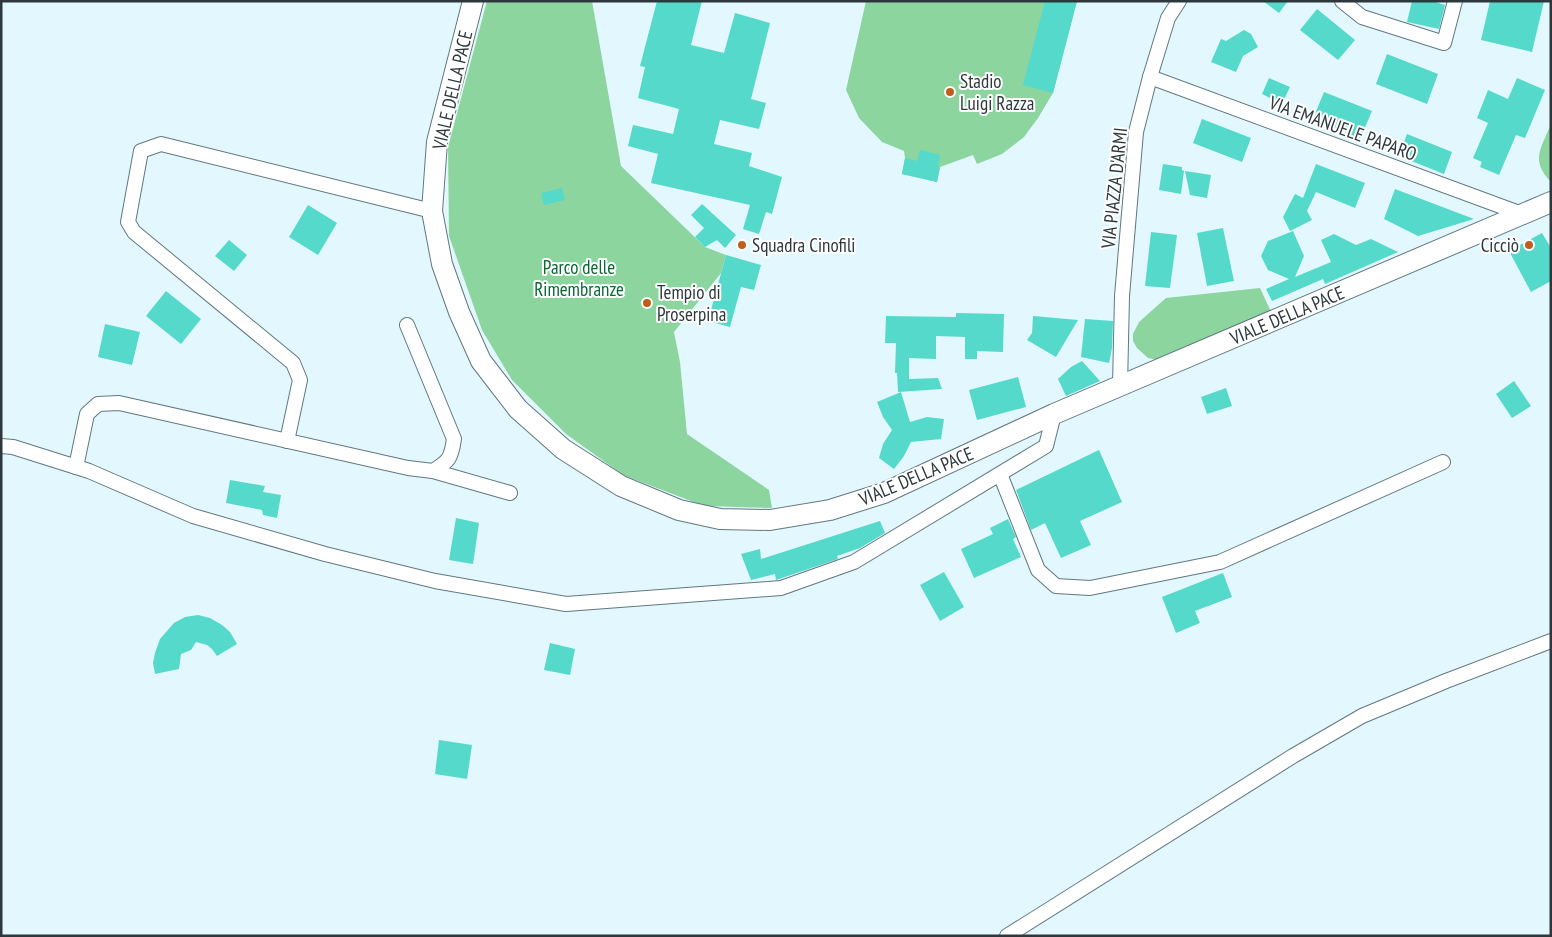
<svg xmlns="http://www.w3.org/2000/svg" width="1552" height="937" font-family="'PT Sans Narrow',sans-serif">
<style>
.green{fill:#8dd59f}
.building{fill:#54d9cb}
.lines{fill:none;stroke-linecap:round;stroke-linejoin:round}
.street-casing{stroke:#617880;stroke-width:16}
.secondary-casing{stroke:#617880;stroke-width:22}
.street{stroke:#fff;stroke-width:14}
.secondary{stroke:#fff;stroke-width:20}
.poi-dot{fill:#bf5e1d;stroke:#fff;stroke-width:2}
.labels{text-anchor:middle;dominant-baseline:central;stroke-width:4;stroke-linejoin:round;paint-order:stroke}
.poi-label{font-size:19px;fill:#2e383c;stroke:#fff;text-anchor:start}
.street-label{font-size:19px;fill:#2e383c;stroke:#fff}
.park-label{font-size:19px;fill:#076832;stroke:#fff}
</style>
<rect width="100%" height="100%" fill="#e2f7fe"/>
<!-- green -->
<g class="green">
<polygon points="487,1 592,1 621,166 705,247 726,255 721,273 674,332 680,362 687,434 769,490 772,508 704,506 623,475 566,434 512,380 482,330 449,236 448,147"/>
<polygon points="866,1 1077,1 1053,93 1038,118 1024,137 1002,154 977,164 973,155 940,167 937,182 902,174 905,158 904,151 882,142 859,118 846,90"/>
<path d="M 1551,124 L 1551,182 C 1530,160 1541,149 1551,124 Z"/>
<polygon points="1260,288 1272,314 1163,361 1148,358 1137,348 1133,341 1133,334 1139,322 1166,298"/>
</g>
<!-- building -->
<g class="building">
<polygon points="657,1 702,1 691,45 724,53 735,13 770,23 751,99 766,103 759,129 720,120 714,144 752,153 749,166 782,177 772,214 766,212 759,234 743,229 750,205 651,183 658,154 628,146 633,125 673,134 679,109 638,98 645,67 640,66"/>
<polygon points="1045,1 1077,1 1053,93 1023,85"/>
<polygon points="1263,1 1288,1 1279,13"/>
<polygon points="1412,1 1432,1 1445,5 1439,29 1407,22"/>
<polygon points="1490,1 1544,1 1532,52 1481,40"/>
<polygon points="1317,9 1355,40 1338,60 1300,30"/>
<polygon points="1244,30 1251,34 1258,47 1243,56 1236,72 1211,62 1221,39 1226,41"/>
<polygon points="1387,54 1438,74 1427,104 1376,84"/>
<polygon points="1269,78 1290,87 1282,104 1262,94"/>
<polygon points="1517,78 1545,90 1525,138 1516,135 1499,175 1480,167 1482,162 1473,158 1488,123 1477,118 1488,90 1508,99"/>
<polygon points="1324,92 1372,111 1360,139 1313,119"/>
<polygon points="1202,119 1251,138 1242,162 1193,143"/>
<polygon points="1407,134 1452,152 1444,174 1399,156"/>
<polygon points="920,150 940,155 938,166 940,167 937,182 902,174 905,158 917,161"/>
<polygon points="1163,164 1182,167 1182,170 1184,171 1181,194 1159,190"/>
<polygon points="1316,164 1365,183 1355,208 1316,192 1307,211 1312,220 1290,231 1283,217 1295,194 1303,198"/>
<polygon points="1185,171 1211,175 1207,198 1190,195"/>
<polygon points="562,188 565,200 544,205 541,193"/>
<polygon points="1395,189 1474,219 1418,236 1384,219"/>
<polygon points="702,204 736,235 725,248 717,240 705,247 695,237 704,228 691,215"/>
<polygon points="308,205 337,223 318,255 289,237"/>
<polygon points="1223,228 1234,281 1207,286 1197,233"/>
<polygon points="1293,231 1304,256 1295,277 1331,262 1321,240 1334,234 1356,245 1371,239 1398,252 1325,284 1323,279 1272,301 1266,289 1289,279 1268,270 1261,256 1268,241"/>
<polygon points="1151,232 1177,235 1170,288 1145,286"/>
<polygon points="1542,233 1551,248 1551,281 1531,292 1509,251"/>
<polygon points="229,240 247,255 234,271 215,256"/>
<polygon points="726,255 761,265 754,290 741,287 730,327 708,321"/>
<polygon points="166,291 201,319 181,344 146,316"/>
<polygon points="956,313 1004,314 1003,352 977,351 977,359 965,359 965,337 936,336 936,359 909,358 909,379 938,378 942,389 898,392 897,373 895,373 896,343 885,343 886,316 956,317"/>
<polygon points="1033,316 1078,320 1056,357 1027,340 1032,333"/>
<polygon points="1085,319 1113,321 1112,348 1109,363 1081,357"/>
<polygon points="105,324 140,332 132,365 98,357"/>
<polygon points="1082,361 1100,381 1066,396 1058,379 1071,367"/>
<polygon points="1018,377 1026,407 977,420 969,390"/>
<polygon points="1514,381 1531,406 1512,418 1496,394"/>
<polygon points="1226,388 1232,406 1207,414 1201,397"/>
<polygon points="901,392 910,422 927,417 944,419 941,439 911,442 904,456 894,469 879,458 883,444 892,430 883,417 877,402"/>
<polygon points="1099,450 1122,502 1080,521 1091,545 1061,558 1045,523 1031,530 1016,490"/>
<polygon points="230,480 265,486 263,492 281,495 277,518 263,515 262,510 226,503"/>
<polygon points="456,518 479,523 473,564 449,560"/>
<polygon points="1008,519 1016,537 1013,539 1021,557 974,578 961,549 993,534 990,528"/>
<polygon points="880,521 885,533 860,548 837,556 838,559 779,579 776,580 775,574 751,580 741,554 760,549 761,559"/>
<polygon points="944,572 964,607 940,621 920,585"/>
<polygon points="1223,573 1232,597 1195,611 1200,623 1176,633 1162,597"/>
<polygon points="198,615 210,618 222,625 230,632 237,644 217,656 212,649 207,645 196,642 191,650 181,654 179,669 155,674 153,663 155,653 160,639 174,623 185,617"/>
<polygon points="550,643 575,649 570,675 544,670"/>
<polygon points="439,740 472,745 467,779 435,774"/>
</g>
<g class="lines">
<!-- street casing -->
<g class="street-casing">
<g id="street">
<polyline points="1342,1 1362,17 1444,43 1455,1"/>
<polyline points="1150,77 1522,214"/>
<polyline points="1120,386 1122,296 1136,132 1150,77 1168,18 1179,1"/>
<polyline points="287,441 300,380 293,363 134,232 128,222 141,151 161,144 432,211"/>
<polyline points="1,446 13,447 89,471 193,516 325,554 435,581 566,604 781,588 854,562 1046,446 1054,414"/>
<path d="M 76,467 L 87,414 L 98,404 L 119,403 L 408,468 L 433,471 C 449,461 451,459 454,439 L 407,325"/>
<polyline points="433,471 510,493"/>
<polyline points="1000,474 1038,570 1056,586 1090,588 1220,562 1443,462"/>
<polyline points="1007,936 1293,756 1362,716 1446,681 1551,641"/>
</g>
</g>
<!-- secondary casing -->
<g class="secondary-casing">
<polyline id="secondary" points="473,1 437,142 432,211 442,264 459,312 481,361 518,409 563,449 621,486 679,510 720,519 770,520 830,510 884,493 1054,414 1551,202"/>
</g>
<!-- street -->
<use href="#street" class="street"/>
<!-- secondary -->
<use href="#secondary" class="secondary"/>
</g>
<!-- markers -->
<g class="poi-dot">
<circle cx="950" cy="92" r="5"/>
<circle cx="742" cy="245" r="5"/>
<circle cx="1529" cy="245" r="5"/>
<circle cx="647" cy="303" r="5"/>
</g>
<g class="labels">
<!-- poi labels -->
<g class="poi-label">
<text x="960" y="81">Stadio<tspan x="960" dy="22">Luigi Razza</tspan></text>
<text x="752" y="245">Squadra Cinofili</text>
<text x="1519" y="245" text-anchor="end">Cicciò</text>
<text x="657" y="292">Tempio di<tspan x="657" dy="22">Proserpina</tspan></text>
</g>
<!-- street labels -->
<g class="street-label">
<text transform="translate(452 90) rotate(-77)">VIALE DELLA PACE</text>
<text transform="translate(1343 128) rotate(20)">VIA EMANUELE PAPARO</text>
<text transform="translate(1114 188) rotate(-84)">VIA PIAZZA D'ARMI</text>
<text transform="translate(1287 315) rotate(-23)">VIALE DELLA PACE</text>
<text transform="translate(916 476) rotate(-23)">VIALE DELLA PACE</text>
</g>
<!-- park labels -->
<g class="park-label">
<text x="579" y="267">Parco delle<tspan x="579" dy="22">Rimembranze</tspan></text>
</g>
</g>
<!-- border -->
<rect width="1552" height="937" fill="none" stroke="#2e383c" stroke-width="5"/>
</svg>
